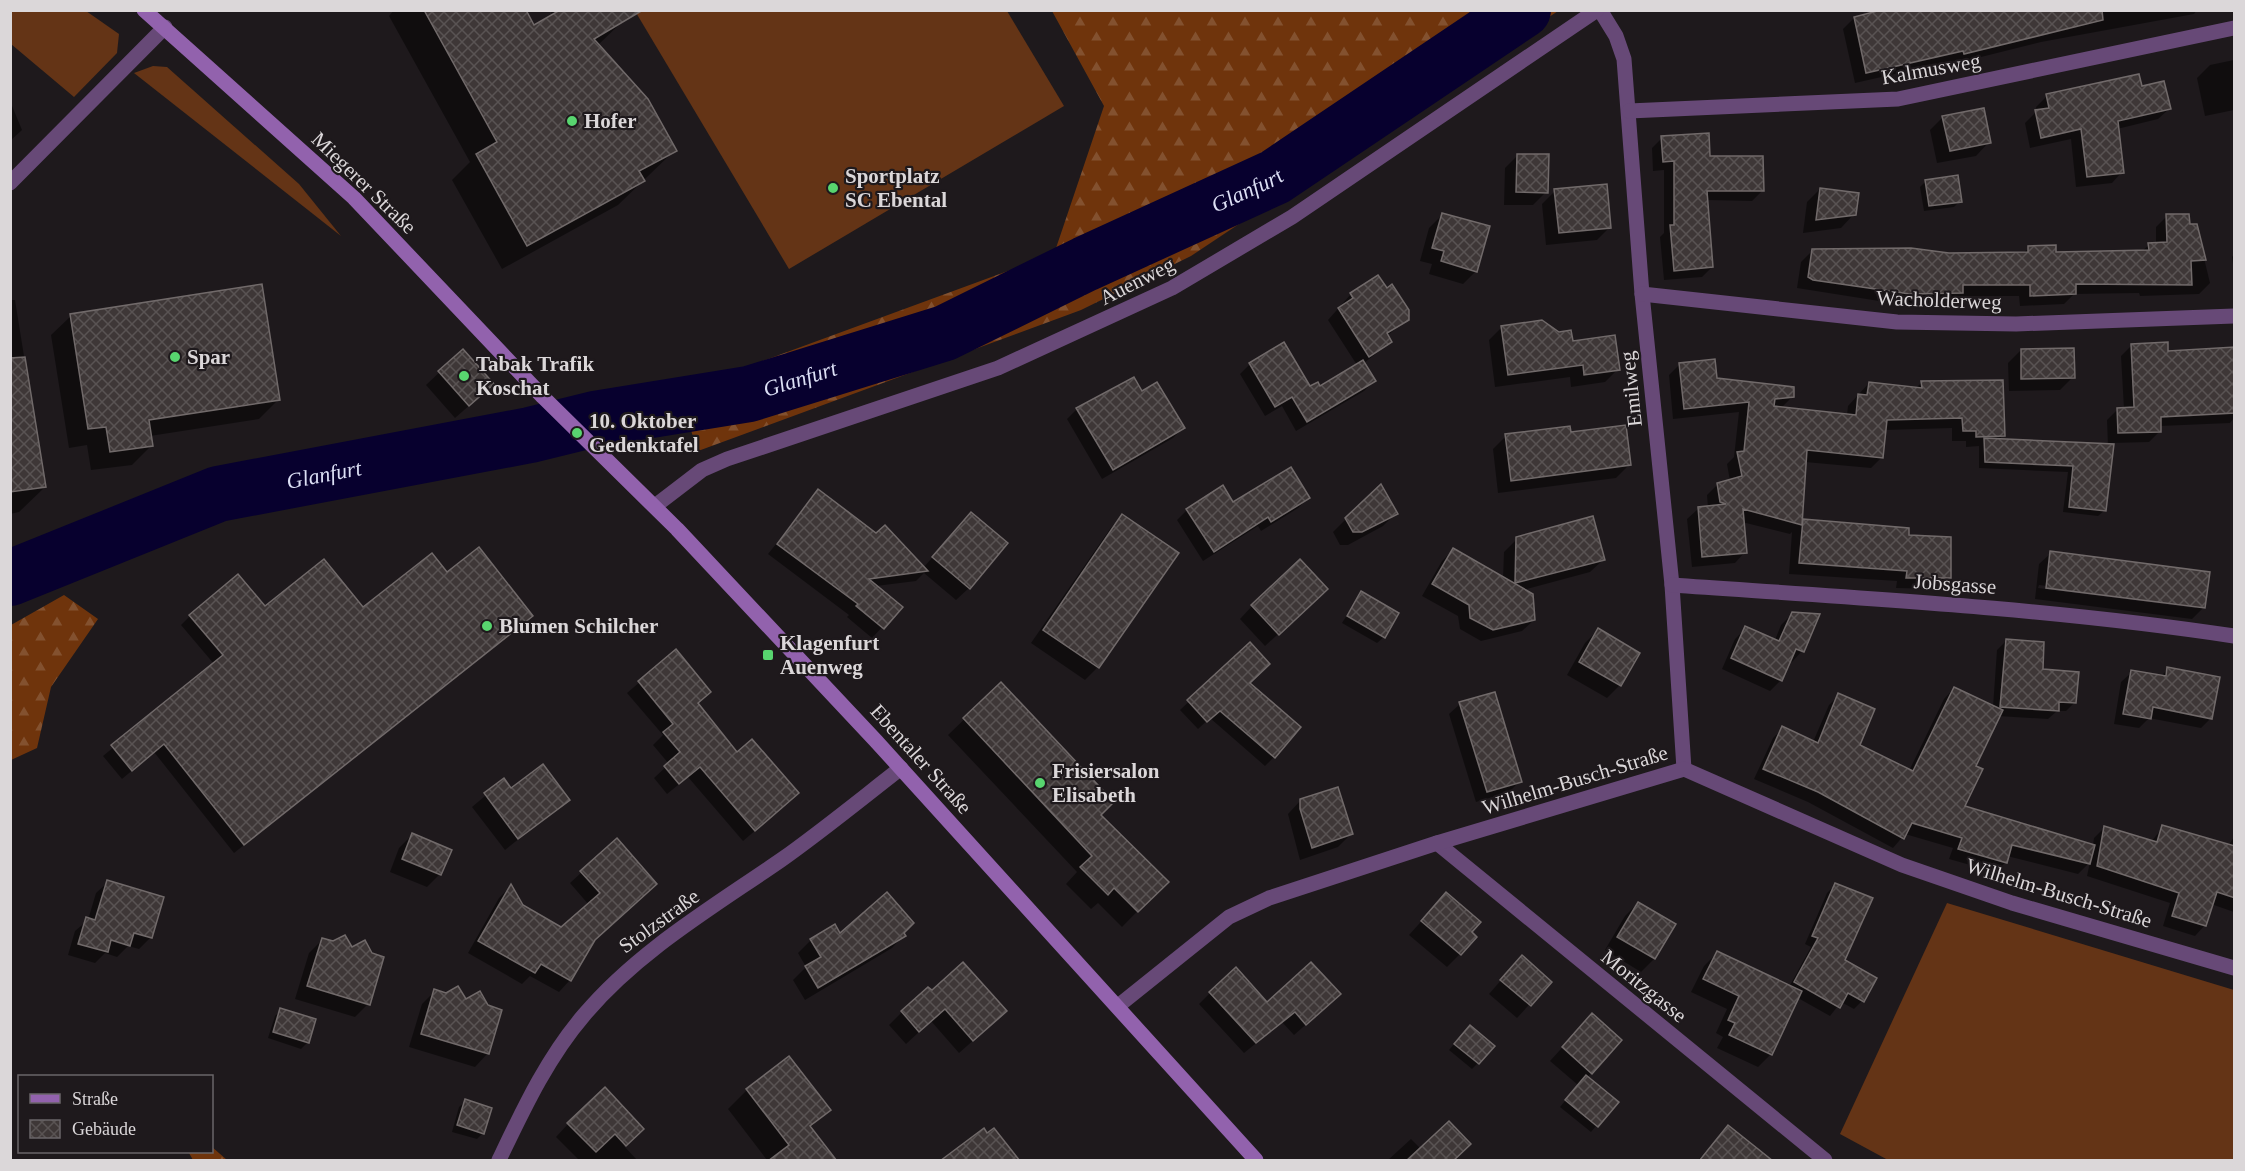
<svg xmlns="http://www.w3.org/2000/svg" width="2245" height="1171" font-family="Georgia,serif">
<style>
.grass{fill:#643416}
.forest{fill:url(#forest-firs)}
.shadow{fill:#0007;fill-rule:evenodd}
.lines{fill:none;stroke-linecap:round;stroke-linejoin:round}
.river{stroke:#07002e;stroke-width:56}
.building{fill:url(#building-cross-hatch);stroke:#716a6a;stroke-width:1.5}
.street{stroke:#674977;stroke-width:15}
.secondary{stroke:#9262ad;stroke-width:15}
.poi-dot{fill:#58d56f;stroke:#1e191c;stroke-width:2}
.labels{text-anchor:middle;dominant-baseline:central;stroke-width:4.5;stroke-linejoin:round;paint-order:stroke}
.street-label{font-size:21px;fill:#dbd7d9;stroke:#1e191c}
.poi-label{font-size:21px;font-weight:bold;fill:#dbd7d9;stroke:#1e191c;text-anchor:start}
.water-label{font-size:22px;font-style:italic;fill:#dcdff5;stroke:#1e191c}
</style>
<defs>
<pattern id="forest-firs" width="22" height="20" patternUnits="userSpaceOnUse" patternTransform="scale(1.5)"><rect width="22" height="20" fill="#6f340c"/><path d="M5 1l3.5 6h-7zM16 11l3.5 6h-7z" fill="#83512f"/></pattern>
<pattern id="building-cross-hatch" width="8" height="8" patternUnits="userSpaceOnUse" patternTransform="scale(1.5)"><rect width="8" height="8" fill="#3e3737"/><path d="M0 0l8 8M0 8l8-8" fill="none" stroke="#595353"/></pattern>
</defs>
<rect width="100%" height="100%" fill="#1e191c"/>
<!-- grass -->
<g class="grass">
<polygon points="10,11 86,11 119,34 117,53 74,97 11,44"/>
<polygon points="635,11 1007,11 1064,106 789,269"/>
<polygon points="153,66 167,67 299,184 341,236 134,73"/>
<polygon points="1947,903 2234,990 2234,1160 1888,1160 1840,1134"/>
</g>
<!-- forest -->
<g class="forest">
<polygon points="1052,11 1558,11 1191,256 1081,310 698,451 678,392 1054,254 1104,106"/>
<polygon points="64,595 98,619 51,687 37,748 11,760 11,625"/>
<polygon points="212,1147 227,1160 193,1160 189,1153 212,1152"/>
</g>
<!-- shadow -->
<g class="shadow">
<polygon points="394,10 524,10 533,27 553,16 550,10 620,10 625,19 598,45 675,150 618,205 502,269 452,180 470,162 389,16"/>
<polygon points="1878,10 1989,11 2197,10 2194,14 2041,42 1953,64 1952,61 1855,83 1843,29 1854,18 1880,12"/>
<polygon points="2234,60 2234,110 2205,116 2197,78 2210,65"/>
<polygon points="2140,88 2169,109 2158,119 2117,129 2122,172 2112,183 2076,187 2071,139 2030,148 2025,123 2037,111 2036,107 2047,96"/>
<polygon points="10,101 22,130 10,141"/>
<polygon points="1943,117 1989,142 1976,156 1937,163 1930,130"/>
<polygon points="1662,138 1708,158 1762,191 1752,201 1706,200 1712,267 1702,277 1664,280 1660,237 1664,233 1664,170 1653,171 1652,148"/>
<polygon points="1518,155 1546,192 1533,205 1504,205 1505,168"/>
<polygon points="1926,181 1960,201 1954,207 1924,211 1920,187"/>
<polygon points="1820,189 1854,214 1841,228 1803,233 1807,202"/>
<polygon points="1555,191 1610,227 1597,240 1546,245 1542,204"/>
<polygon points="1442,215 1476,271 1463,284 1429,274 1432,264 1420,261 1429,228"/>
<polygon points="2167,216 2188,226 2196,225 2210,283 2199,294 2140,296 2139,293 2074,294 2064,304 2020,306 2019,296 1958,296 1950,303 1898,304 1797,288 1801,262 1812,251 1949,255 2023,253 2029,248 2054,253 2142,251 2149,245 2156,244 2156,227"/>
<polygon points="2234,254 2234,270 2232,257"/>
<polygon points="1351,294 1407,319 1387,336 1391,342 1364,363 1374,381 1364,391 1296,431 1282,406 1265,416 1240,374 1250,364 1309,388 1320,388 1357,365 1328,320"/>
<polygon points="10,300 15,300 45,487 19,512 10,514"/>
<polygon points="71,316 279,399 259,419 150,436 151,446 132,465 91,470 87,445 69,448 51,335"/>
<polygon points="1502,327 1571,343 1618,369 1605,382 1571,387 1570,377 1495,387 1489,340"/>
<polygon points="2132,345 2167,352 2234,349 2234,418 2230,423 2160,426 2160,431 2149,442 2112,443 2105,510 2098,516 2063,512 2068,472 1979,468 1979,446 1966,447 1966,441 1952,441 1952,428 1885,430 1882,457 1871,468 1805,462 1800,523 1803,520 1907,536 1951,550 1950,578 1939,589 1896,588 1897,581 1789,574 1792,532 1790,534 1742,522 1745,552 1735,563 1692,567 1687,519 1698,509 1708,508 1707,495 1718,484 1730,481 1727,464 1734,457 1739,412 1673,419 1669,375 1680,364 1716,379 1792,397 1781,408 1847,415 1848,406 1869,383 1915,389 1922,382 2003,435 1999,440 2108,446 2107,420 2118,409 2124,409 2121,356"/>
<polygon points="2021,350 2073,377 2060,390 2009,391 2008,363"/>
<polygon points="462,351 479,397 455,418 426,385"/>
<polygon points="1142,393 1183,428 1173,438 1102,479 1067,419 1077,409"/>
<polygon points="1569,434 1629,465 1616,478 1498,493 1493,449 1506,436"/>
<polygon points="819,491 923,568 971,514 969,588 956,600 924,573 916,581 876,586 901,607 872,638 847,617 849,615 768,554"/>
<polygon points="1308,498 1298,508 1261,531 1258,526 1203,561 1177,520 1187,510"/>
<polygon points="1396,513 1383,526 1348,545 1340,545 1333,532 1346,519"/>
<polygon points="1122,516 1177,554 1098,667 1085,680 1031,643 1110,529"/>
<polygon points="1517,539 1603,560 1590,572 1523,590 1534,620 1522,631 1481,641 1460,629 1458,616 1422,596 1442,561 1453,550 1503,579 1504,552"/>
<path d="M 2051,553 L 2204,607 L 2192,619 L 2035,599 L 2039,564 ZM 2039,585 L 2196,605 L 2196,608 L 2038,588 Z"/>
<polygon points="1361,593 1384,637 1377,643 1342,623"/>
<polygon points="1313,602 1265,646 1240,619 1252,606"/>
<polygon points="265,608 309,793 234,853 154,752 122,779 103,756 214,664 181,625 190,616"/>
<polygon points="1792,614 1802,651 1792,662 1789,661 1781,680 1770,691 1722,669 1735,639 1746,628 1775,640 1781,625"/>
<polygon points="1598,630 1620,685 1607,698 1567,675 1585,643"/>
<polygon points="2006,641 2075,702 2066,711 2057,711 2048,719 1998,716 1974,767 1963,807 2093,845 2094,838 2104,828 2151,842 2163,827 2228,846 2234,837 2234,912 2211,904 2205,925 2195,936 2163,926 2170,903 2087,876 2090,862 2078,874 2007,856 2006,862 1995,872 1949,859 1953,848 1905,834 1893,848 1808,802 1754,779 1773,738 1783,728 1813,742 1829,705 1839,695 1858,746 1909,771 1944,699 1954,688 1993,707 1997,650"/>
<polygon points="1250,644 1248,683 1274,757 1265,766 1210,718 1198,729 1180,710"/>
<polygon points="676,651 696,704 737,754 786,804 743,841 688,777 667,794 654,778 669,764 653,745 663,735 627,693"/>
<polygon points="2168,669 2211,718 2201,728 2149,718 2139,728 2114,724 2121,682 2132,672 2160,677"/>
<polygon points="1001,684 1099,815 1166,882 1122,927 1098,903 1091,909 1066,884 1077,872 948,735"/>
<polygon points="1460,704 1520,781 1509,792 1476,802 1449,714"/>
<polygon points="504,780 511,790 568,800 505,850 472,807"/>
<polygon points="1301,800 1351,834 1338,847 1300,860 1288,814"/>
<polygon points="412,835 440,874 427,887 390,872 399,848"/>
<polygon points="617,840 592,942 570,980 559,992 530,976 522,984 468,953 499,898 510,887 522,906 561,929 589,905 570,883"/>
<polygon points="108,882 151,937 139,949 128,946 117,957 105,953 95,963 68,955 75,931 88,920 96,893"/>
<polygon points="1836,884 1844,961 1862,1001 1854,1009 1841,1002 1830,1016 1798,998 1771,1054 1758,1067 1717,1048 1723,1037 1716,1033 1727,1009 1691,992 1704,966 1717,953 1789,987 1811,947 1805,944 1827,893"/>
<polygon points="1446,894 1470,932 1460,954 1447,967 1409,935"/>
<polygon points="1638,903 1674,925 1654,959 1641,972 1605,950 1625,916"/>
<polygon points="902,933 904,935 892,948 805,1000 793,980 806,967 798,953 811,940 840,935"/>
<polygon points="322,940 368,1004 355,1017 295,999 309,953"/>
<polygon points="1510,970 1550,982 1517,1018 1489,994"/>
<polygon points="435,991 488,1053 475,1067 409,1047 422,1004"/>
<polygon points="932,992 992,1024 959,1053 931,1021 906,1044 889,1025 902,1012"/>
<polygon points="1210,993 1267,1004 1328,1005 1294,1035 1282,1022 1244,1053 1199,1004"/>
<polygon points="281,1010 308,1042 301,1049 268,1038 275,1016"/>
<polygon points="1580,1028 1591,1073 1587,1078 1616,1102 1591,1132 1560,1107 1578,1085 1550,1061"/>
<polygon points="1464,1033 1478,1063 1472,1069 1449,1050"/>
<polygon points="747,1090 829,1109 810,1128 835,1160 767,1160 728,1109"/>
<polygon points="466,1101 483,1133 477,1139 452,1132 459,1107"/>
<polygon points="568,1124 642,1129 624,1146 637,1160 579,1160 556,1137"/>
<polygon points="1728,1127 1759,1160 1698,1160"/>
<polygon points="1411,1139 1421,1149 1452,1160 1388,1160"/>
</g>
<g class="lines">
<!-- river -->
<path class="river" id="s1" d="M 10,578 L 218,494 L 530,435 L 595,419 L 749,394 L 945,333 L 1085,264 L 1275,177 L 1523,10"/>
</g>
<!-- building -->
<g class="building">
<polygon points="424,10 526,10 534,25 560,10 643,10 594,39 648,99 677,151 639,171 645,181 527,246 476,154 497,142"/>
<polygon points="1881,10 2102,10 2103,20 1964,54 1963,51 1866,73 1854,17"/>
<polygon points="2139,74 2142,86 2164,81 2171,109 2118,121 2124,173 2087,177 2081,129 2041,138 2035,110 2049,108 2046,94"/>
<polygon points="1984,108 1991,143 1950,151 1942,116"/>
<polygon points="1709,133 1710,156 1763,156 1764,191 1707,191 1713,267 1674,271 1670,225 1674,225 1674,161 1663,162 1661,136"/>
<polygon points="1517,154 1549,154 1548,193 1516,192"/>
<polygon points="1958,175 1962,202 1929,206 1925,180"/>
<polygon points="1607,184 1611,228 1559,233 1554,189"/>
<polygon points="1820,188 1859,193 1856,215 1816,220"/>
<polygon points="1442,213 1490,226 1477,272 1441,261 1444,251 1432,248"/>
<polygon points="2166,214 2189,214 2190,224 2197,224 2206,260 2191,261 2192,285 2076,284 2076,294 2030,296 2030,285 1963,285 1963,293 1910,294 1813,280 1808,277 1812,249 1911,248 1949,253 2028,252 2028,246 2056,245 2056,252 2149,250 2148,243 2167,242"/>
<polygon points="1378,275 1387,288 1392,284 1409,310 1409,320 1387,333 1392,342 1369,357 1338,308 1353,298 1350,293"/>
<polygon points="262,284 280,400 149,420 153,446 110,452 106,427 88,429 70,314"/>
<polygon points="1542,320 1559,332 1571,330 1573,341 1615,335 1620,370 1584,375 1583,365 1508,375 1501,326"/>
<polygon points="1284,342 1310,386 1318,382 1320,386 1363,360 1376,381 1307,422 1292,397 1275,407 1249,363"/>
<polygon points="2168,342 2168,351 2235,347 2235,413 2161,417 2161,432 2118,433 2117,408 2134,407 2131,344"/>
<polygon points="2074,348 2075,378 2021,379 2021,349"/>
<polygon points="463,349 494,384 469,406 438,371"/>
<polygon points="25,357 46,487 10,492 10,358"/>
<polygon points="1715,359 1717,378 1794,387 1794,397 1775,399 1774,406 1856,415 1858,394 1867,395 1869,382 1922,388 1921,381 2003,380 2005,436 1976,437 1976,431 1963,431 1962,418 1887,420 1883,458 1807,450 1802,525 1743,509 1747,553 1702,557 1698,507 1726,504 1720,502 1717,483 1742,476 1737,452 1744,451 1749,402 1684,409 1679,363"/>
<polygon points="1134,377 1142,391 1157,382 1185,428 1113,470 1076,408"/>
<polygon points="1626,425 1631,465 1511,481 1505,434 1570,426 1571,432"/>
<polygon points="1984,438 2114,444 2106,511 2069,507 2073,466 1985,462"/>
<polygon points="1291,467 1310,498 1271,522 1268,517 1214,552 1186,509 1223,485 1233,502"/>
<polygon points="1381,484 1398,514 1362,532 1353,532 1345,518"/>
<polygon points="818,489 876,533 885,525 928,571 869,579 903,607 884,629 856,606 858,604 777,544"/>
<polygon points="971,512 1008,543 970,589 932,557"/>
<polygon points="1122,514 1179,553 1099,668 1043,630"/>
<polygon points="1593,516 1605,560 1515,583 1516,537"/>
<polygon points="1803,519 1909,528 1909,535 1951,537 1951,578 1906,578 1907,571 1799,563"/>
<polygon points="479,547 533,616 244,845 164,744 132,771 111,745 223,655 189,615 238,574 265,606 324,559 363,607 432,553 447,572"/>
<polygon points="1453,548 1533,594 1535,620 1493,630 1470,618 1469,605 1432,584"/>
<polygon points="2050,551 2210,572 2205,608 2046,588"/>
<polygon points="1300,559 1328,589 1279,635 1251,605"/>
<polygon points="1361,591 1399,613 1385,638 1347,616"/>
<polygon points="1792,612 1820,614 1804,652 1796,649 1782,681 1731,658 1745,626 1779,641"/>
<polygon points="1598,628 1640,653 1621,686 1579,662"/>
<polygon points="2006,639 2044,642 2043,669 2079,672 2076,703 2059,702 2059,711 2000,707"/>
<polygon points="1250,642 1270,664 1250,683 1301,727 1275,758 1220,711 1207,722 1187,700"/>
<polygon points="676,649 711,692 698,703 737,752 752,739 799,793 755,831 700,767 679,784 664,766 680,752 663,732 673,724 638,681"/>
<polygon points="2167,667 2220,677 2212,719 2153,707 2151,719 2123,714 2131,670 2166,676"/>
<polygon points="1001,682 1114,802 1101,815 1169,882 1138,912 1114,888 1108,895 1080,867 1092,856 963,718"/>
<polygon points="1954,687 2003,710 1976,766 1983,769 1965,806 2095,845 2090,864 2012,845 2007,863 1958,849 1962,838 1912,823 1904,839 1818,792 1763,769 1782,726 1818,743 1838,693 1875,709 1860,745 1913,771"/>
<polygon points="1495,692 1522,782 1487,792 1459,702"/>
<polygon points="543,764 570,800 518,839 484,793 504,778 511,788"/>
<polygon points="1338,787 1353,834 1312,848 1300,809 1300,799"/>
<polygon points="2162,825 2235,846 2235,898 2217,892 2206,926 2172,916 2179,893 2097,866 2104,826 2157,842"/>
<polygon points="412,833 452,850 441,875 402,859"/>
<polygon points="617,838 657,884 595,940 571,981 541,964 535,973 478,941 511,884 523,905 561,927 600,893 580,871"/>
<polygon points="107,880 164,897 152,938 134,933 130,946 111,940 108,952 78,944 86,917 95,920"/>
<polygon points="1835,883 1873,898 1845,960 1877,978 1864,1002 1848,993 1840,1008 1794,982 1818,938 1812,936"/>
<polygon points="887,892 914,923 904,933 906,936 818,988 805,966 821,957 810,939 835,924 840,933"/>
<polygon points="1446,892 1481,922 1472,932 1477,937 1461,955 1421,921"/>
<polygon points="1638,902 1676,924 1655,959 1617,937"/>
<polygon points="345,935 352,947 365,940 372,953 384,957 370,1005 307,986 322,938 333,941"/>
<polygon points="1717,951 1802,991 1772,1055 1729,1035 1735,1023 1728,1020 1739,996 1703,979"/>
<polygon points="1522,955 1552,982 1531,1006 1500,980"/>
<polygon points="963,962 1007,1011 973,1041 945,1009 919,1032 901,1011 928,987 932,990"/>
<polygon points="1311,962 1341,994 1306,1025 1295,1012 1256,1043 1209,992 1236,967 1267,1002"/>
<polygon points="458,986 466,999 480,991 488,1005 502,1010 489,1054 421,1034 434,989 446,993"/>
<polygon points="280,1008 316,1019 309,1043 273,1032"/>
<polygon points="1592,1013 1622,1040 1592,1074 1562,1047"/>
<polygon points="1470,1025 1495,1046 1479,1064 1454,1044"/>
<polygon points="789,1056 831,1110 810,1126 837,1161 768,1161 789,1145 746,1089"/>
<polygon points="1586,1075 1619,1102 1598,1127 1565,1100"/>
<polygon points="605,1087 644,1129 626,1146 615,1134 596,1152 567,1123"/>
<polygon points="465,1099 492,1108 484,1134 457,1125"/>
<polygon points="1449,1121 1471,1144 1453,1161 1406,1161"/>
<polygon points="1728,1125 1773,1161 1699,1161"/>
<polygon points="984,1128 987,1133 994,1128 1020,1161 940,1161"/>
</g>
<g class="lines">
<!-- street -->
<g class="street">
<polyline points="1600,10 1616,36 1624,59 1642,294 1672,585 1684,769"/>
<polyline points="1629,111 1898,99 2234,28"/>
<polyline points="10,183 165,27"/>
<polyline points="1642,294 1897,322 2016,324 2234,316"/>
<polyline points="655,506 702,470 727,459 998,368 1172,288 1292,217 1597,10"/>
<path d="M 1672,585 C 1860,598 2048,608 2234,636"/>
<polyline points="1437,843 1825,1160"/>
<polyline points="1118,1006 1229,917 1269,898 1437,843 1684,769 1902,865 2012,903 2234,968"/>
<path d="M 499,1160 C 523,1110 547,1058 584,1015 C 638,951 713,907 781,860 C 822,831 861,799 901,768"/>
</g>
<!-- secondary -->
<polyline class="secondary" points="144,10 354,198 543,397 677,529 876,741 1256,1160"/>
</g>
<!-- markers -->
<g class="poi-dot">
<circle cx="572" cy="121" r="6"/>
<circle cx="833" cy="188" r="6"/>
<circle cx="175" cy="357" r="6"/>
<circle cx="464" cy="376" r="6"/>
<circle cx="577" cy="433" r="6"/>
<circle cx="487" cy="626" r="6"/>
<rect x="762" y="649" width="12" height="12" rx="3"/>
<circle cx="1040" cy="783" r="6"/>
</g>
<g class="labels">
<!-- street labels -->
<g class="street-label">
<text transform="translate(1931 69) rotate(-10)">Kalmusweg</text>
<text transform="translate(364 183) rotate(44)">Miegerer Straße</text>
<text transform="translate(1137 281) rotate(-27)">Auenweg</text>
<text transform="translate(1939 300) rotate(2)">Wacholderweg</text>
<text transform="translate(1631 389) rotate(-96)">Emilweg</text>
<text transform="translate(1955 584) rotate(4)">Jobsgasse</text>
<text transform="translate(921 759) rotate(48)">Ebentaler Straße</text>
<text transform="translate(1575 780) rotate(-17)">Wilhelm-Busch-Straße</text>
<text transform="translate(2059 893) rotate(17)">Wilhelm-Busch-Straße</text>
<text transform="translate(659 921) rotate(-36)">Stolzstraße</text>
<text transform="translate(1644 986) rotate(39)">Moritzgasse</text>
</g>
<!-- poi labels -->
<g class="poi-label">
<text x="584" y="121">Hofer</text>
<text x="845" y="176">Sportplatz<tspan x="845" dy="24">SC Ebental</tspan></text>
<text x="187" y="357">Spar</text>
<text x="476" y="364">Tabak Trafik<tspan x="476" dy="24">Koschat</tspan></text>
<text x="589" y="421">10. Oktober<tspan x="589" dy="24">Gedenktafel</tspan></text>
<text x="499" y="626">Blumen Schilcher</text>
<text x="780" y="643">Klagenfurt<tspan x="780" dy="24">Auenweg</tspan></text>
<text x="1052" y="771">Frisiersalon<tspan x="1052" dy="24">Elisabeth</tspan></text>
</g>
<!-- water labels -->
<g class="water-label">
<text stroke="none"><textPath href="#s1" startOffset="1304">Glanfurt</textPath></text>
<text stroke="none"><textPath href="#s1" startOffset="818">Glanfurt</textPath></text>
<text stroke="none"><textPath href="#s1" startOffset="332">Glanfurt</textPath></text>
</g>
</g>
<!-- border -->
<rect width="2245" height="1171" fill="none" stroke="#dbd7d9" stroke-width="24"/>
<!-- legend -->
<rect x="18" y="1075" width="195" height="78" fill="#1e191c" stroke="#6a6568" stroke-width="1.5"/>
<rect x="30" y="1094" width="30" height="9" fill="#9262ad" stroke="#6a6568" stroke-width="1.5"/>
<text x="72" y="1105" font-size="18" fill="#dbd7d9">Straße</text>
<rect x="30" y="1120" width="30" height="18" fill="url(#building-cross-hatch)" stroke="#6a6568" stroke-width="1.5"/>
<text x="72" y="1135" font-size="18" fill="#dbd7d9">Gebäude</text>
</svg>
